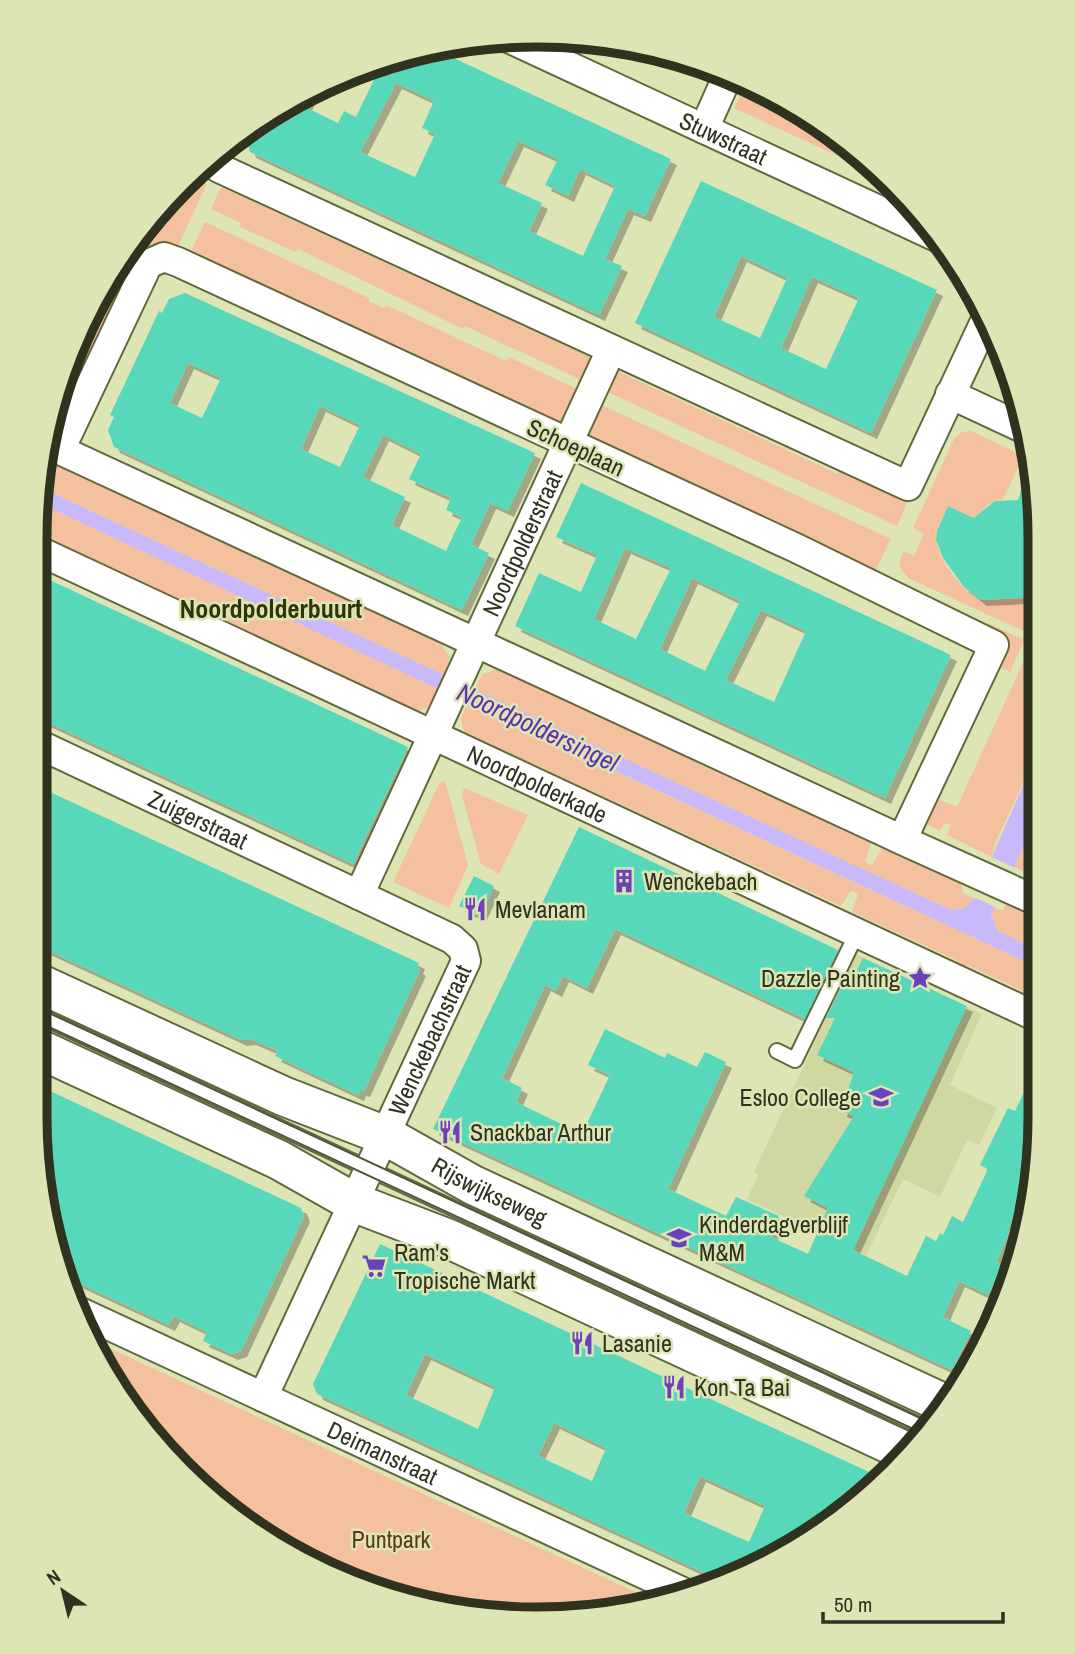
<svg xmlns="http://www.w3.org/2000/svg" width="1075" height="1654" font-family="'Archivo Narrow',sans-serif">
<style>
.built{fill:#d0d8a2}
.green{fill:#f4c09e}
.water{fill:#c8b9fa}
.pier{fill:#dde5b5}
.building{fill:#58d8ba;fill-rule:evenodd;filter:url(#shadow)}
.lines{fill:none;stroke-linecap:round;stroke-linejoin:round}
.service-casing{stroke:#62683d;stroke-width:18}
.minor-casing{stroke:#62683d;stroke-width:32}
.secondary-casing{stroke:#62683d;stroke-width:42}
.service{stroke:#fff;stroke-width:14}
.minor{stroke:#fff;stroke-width:28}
.secondary{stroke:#fff;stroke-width:38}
.tram{stroke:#51553d;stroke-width:2}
.labels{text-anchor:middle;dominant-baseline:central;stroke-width:5;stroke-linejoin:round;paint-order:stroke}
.street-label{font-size:24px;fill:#2f321f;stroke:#dde5b5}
.poi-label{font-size:24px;fill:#2f321f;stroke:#dde5b5;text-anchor:start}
.park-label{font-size:24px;fill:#603719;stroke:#dde5b5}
.neighbourhood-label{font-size:26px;font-weight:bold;fill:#303408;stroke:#dde5b5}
.water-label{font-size:26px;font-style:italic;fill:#5f31ab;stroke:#dde5b5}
.rim{fill:none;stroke:#2f321f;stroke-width:9}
</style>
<defs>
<filter id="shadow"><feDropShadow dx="6" dy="6" stdDeviation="0" flood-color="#0004"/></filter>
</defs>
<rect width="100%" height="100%" fill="#dde5b5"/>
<!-- built -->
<polygon class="built" points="856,954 982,1014 950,1085 997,1108 979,1145 967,1140 940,1197 903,1179 866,1256 747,1199 758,1175 754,1172"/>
<!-- green -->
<g class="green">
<path d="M 746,83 C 797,106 848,137 886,178 L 734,108 Z"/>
<polygon points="191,177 207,184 175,252 167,248 50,438 87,316 159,206"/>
<polygon points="221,187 600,362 590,384 465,326 463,329 298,249 296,252 240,227 241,223 211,209"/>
<polygon points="205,222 369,298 369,301 384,308 386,305 506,361 509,357 586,393 570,426 191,251"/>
<polygon points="613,369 838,474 842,467 909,498 897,526 603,390"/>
<polygon points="597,403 891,539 872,577 806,546 809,537 584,433"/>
<path d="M 971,431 L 1018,453 L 1021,462 L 1003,499 L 987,505 L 976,519 L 948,506 C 944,516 936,526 936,538 C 937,558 963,592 981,600 L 1021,598 L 1039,592 L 1038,634 L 1028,633 L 908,578 L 899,566 L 903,551 L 914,556 L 924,534 L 913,528 L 954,439 L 962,432 Z"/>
<polygon points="51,453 104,486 439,642 450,657 444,675 39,487 39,473"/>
<polygon points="39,503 438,688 430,706 419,711 39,534"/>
<polygon points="988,623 1024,640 1010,672 994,665 984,630"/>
<polygon points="1038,643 1038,752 995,843 992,857 947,835 951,825 944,823 940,831 922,822 933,797 957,807 1027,654"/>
<polygon points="497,669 669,748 672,741 693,751 690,759 871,843 865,862 872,865 882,848 962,884 963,893 974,898 965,908 951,910 474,689 483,674"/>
<polygon points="468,703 1037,967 1037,1001 1026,1001 1029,994 967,965 964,971 954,966 956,960 852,912 858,894 851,891 841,906 464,732 461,719"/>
<polygon points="445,781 468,865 449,908 393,882 440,782"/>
<polygon points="464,788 528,815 499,874 481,864 462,795"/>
<polygon points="1037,818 1037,878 1012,866"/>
<path d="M 1009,897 L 1034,909 L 1031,917 L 1037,920 L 1037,950 C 1017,941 986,934 993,907 L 1003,911 Z"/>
<polygon points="92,1340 659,1603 505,1618 376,1592 231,1515 120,1396"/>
</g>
<!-- water -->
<polygon class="water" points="39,487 951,910 965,908 974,898 1038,752 1037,818 991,915 998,931 1037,950 1037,967 39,503"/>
<!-- pier -->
<polygon class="pier" points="989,856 1015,868 997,908 971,896"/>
<!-- building -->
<g class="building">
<path d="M 432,48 L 671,159 L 645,216 L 628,209 L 605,259 L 622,266 L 599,315 L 250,152 L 245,135 L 248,129 L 314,87 L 305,107 L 338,123 L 344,111 L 356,117 L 383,61 L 407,52 ZM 396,83 L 434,101 L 422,128 L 435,134 L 415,177 L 360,152 ZM 518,141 L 558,159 L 545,185 L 568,196 L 580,169 L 615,186 L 583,256 L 529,231 L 542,203 L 498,183 Z"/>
<path d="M 701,181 L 937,290 L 871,433 L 635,323 ZM 741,256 L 787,278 L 760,338 L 714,317 ZM 812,277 L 859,298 L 826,369 L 781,348 Z"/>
<path d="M 185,293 L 535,453 L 508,511 L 490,503 L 471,545 L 489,553 L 462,610 L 114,447 L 108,430 L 114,417 L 110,415 L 159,311 L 162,313 L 169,299 ZM 188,363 L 221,378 L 202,418 L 170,403 ZM 320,406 L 360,425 L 340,467 L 301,449 ZM 383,435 L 421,454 L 409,479 L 451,498 L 446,510 L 462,517 L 446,551 L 392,525 L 405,497 L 363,477 Z"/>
<polygon points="1031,457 1039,505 1039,592 1021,598 981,600 964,587 943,558 936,540 937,531 948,506 974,518 995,501 1018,500"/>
<path d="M 581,483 L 951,655 L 885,798 L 515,626 L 539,573 L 581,592 L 597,555 L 556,537 ZM 625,548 L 671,568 L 636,639 L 594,619 ZM 692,578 L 740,601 L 705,671 L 660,649 ZM 761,610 L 806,631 L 774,702 L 726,680 Z"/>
<polygon points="39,575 408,747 353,864 38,718"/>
<polygon points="37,786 419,963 417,968 420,970 364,1091 360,1090 358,1095 275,1056 278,1051 250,1039 241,1040 36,945"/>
<polygon points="579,827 838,950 805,1019 615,929 587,988 563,976 556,991 545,985 502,1078 522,1088 516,1102 582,1134 610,1075 588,1065 605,1029 665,1058 667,1053 697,1067 705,1052 726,1062 668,1189 726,1216 736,1197 779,1216 771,1237 808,1254 828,1208 804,1196 854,1116 841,1111 854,1072 817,1055 835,1018 826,1018 852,966 856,972 863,958 967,1006 853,1250 907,1276 926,1236 936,1241 940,1233 943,1235 952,1216 963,1222 988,1169 980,1165 1008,1108 1015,1111 1036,1067 1036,1177 1030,1189 1027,1188 1007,1230 1010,1231 996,1262 1002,1265 988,1295 959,1281 943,1317 971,1331 952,1370 433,1129"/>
<polygon points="474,876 494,886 480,916 459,906"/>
<polygon points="35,1084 301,1208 304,1216 241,1351 232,1354 203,1341 207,1332 174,1316 169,1325 61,1275 35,1116"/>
<path d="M 380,1244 L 717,1402 L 880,1477 L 789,1551 L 720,1580 L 350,1409 L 317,1394 L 313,1384 ZM 425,1354 L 495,1387 L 478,1429 L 406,1395 ZM 554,1423 L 606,1448 L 592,1481 L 538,1456 ZM 700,1476 L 765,1506 L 749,1542 L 684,1513 Z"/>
</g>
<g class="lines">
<!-- service casing -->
<g class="service-casing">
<g id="service">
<polyline points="36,1014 927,1429"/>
<polyline points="777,1051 795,1060 857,933"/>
</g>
</g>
<!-- minor casing -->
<g class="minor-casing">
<g id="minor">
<path id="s1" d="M 504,36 L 941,239"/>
<polyline points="704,129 728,75"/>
<polyline points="209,160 219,168 908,486 988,315"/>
<polyline points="950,394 1027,430"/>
<path id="s2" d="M 39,551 L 1037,1017"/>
<path id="s3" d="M 38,744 L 359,895"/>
<polyline points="902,840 994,645 796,548 178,262 164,257 148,264 60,450 885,832 902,840 1037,901"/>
<path id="s4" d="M 78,1311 L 687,1594"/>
<path id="s5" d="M 263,1397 L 466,961 L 463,949 L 452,939 L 359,895 L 611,350"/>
</g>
</g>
<!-- secondary casing -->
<g class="secondary-casing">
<g id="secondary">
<path id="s6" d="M 36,982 L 283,1096 L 386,1136 L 473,1185 L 943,1403"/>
<polyline points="35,1047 279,1160 355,1203 449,1239 909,1453"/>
</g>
</g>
<!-- service -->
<use href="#service" class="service"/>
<!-- minor -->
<use href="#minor" class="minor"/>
<!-- secondary -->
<use href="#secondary" class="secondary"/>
<!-- tram -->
<g class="tram">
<polyline points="36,1007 931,1423"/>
<polyline points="36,1021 924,1434"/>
</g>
</g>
<!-- icons -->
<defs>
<g id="building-bare" transform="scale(1.89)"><path d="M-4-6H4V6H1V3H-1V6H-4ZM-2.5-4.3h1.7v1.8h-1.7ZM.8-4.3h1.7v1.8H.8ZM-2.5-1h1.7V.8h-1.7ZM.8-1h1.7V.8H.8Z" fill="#6b42ba" stroke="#dde5b5" stroke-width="2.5" paint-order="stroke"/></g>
<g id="restaurant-bare" transform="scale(1.89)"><path d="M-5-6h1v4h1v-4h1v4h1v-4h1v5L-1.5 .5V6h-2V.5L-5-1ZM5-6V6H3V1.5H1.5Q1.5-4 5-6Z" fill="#6b42ba" stroke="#dde5b5" stroke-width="2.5" paint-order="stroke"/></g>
<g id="sight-bare" transform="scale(1.89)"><path d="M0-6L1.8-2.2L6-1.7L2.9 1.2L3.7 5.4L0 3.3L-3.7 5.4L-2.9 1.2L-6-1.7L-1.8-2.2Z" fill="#6b42ba" stroke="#dde5b5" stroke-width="2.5" paint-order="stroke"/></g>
<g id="school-bare" transform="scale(1.89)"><path d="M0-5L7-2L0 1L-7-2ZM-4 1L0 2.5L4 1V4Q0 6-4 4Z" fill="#6b42ba" stroke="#dde5b5" stroke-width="2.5" paint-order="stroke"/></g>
<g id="supermarket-bare" transform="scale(1.89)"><path d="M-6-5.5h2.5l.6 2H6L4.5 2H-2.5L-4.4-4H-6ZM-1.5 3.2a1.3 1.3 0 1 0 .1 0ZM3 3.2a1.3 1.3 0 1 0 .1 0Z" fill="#6b42ba" stroke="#dde5b5" stroke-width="2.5" paint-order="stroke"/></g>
</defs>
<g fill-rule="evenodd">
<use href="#building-bare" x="624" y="881"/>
<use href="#restaurant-bare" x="475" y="909"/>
<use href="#sight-bare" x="920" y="978"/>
<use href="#school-bare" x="881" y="1097"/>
<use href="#restaurant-bare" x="450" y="1132"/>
<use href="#school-bare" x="679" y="1238"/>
<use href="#supermarket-bare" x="374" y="1266"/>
<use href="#restaurant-bare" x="582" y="1343"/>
<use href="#restaurant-bare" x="674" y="1387"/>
</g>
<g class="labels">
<!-- street labels -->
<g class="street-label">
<text stroke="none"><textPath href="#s1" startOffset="242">Stuwstraat</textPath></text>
<text transform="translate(576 447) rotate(25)">Schoeplaan</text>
<text stroke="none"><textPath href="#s5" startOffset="999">Noordpolderstraat</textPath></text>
<text stroke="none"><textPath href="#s2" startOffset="550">Noordpolderkade</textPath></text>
<text stroke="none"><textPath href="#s3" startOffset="177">Zuigerstraat</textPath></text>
<text stroke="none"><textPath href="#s5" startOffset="394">Wenckebachstraat</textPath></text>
<text stroke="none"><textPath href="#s6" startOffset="500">Rijswijkseweg</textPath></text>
<text stroke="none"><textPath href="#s4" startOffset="336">Deimanstraat</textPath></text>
</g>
<!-- poi labels -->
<g class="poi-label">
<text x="644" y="881">Wenckebach</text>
<text x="495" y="909">Mevlanam</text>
<text x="900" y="978" text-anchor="end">Dazzle Painting</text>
<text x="861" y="1097" text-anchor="end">Esloo College</text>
<text x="470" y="1132">Snackbar Arthur</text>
<text x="699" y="1224">Kinderdagverblijf<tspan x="699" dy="28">M&amp;M</tspan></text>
<text x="394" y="1252">Ram's<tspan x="394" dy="28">Tropische Markt</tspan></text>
<text x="602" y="1343">Lasanie</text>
<text x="694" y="1387">Kon Ta Bai</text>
</g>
<!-- park labels -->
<g class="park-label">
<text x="391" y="1539">Puntpark</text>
</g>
<!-- neighbourhood labels -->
<g class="neighbourhood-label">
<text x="271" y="608">Noordpolderbuurt</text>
</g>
<!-- water labels -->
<g class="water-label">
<text transform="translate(538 727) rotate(25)">Noordpoldersingel</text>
</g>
</g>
<!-- crop -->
<path d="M0 0H1075V1654H0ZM537 47H538A490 490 0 0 1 1028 537V1117A490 490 0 0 1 538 1607H537A490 490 0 0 1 47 1117V537A490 490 0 0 1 537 47Z" fill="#dde5b5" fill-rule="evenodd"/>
<path class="rim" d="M537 47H538A490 490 0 0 1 1028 537V1117A490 490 0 0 1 538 1607H537A490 490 0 0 1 47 1117V537A490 490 0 0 1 537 47Z"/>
<!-- north arrow -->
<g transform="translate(63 1591) rotate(325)" stroke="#dde5b5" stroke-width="5" paint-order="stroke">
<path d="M0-5L12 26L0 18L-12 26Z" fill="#2f321f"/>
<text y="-10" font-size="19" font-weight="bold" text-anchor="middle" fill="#2f321f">N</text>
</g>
<!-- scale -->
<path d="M823 1612v10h180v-10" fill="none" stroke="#2f321f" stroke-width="3.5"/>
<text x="834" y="1612" font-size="21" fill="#2f321f" stroke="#dde5b5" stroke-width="5" paint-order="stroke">50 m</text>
</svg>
